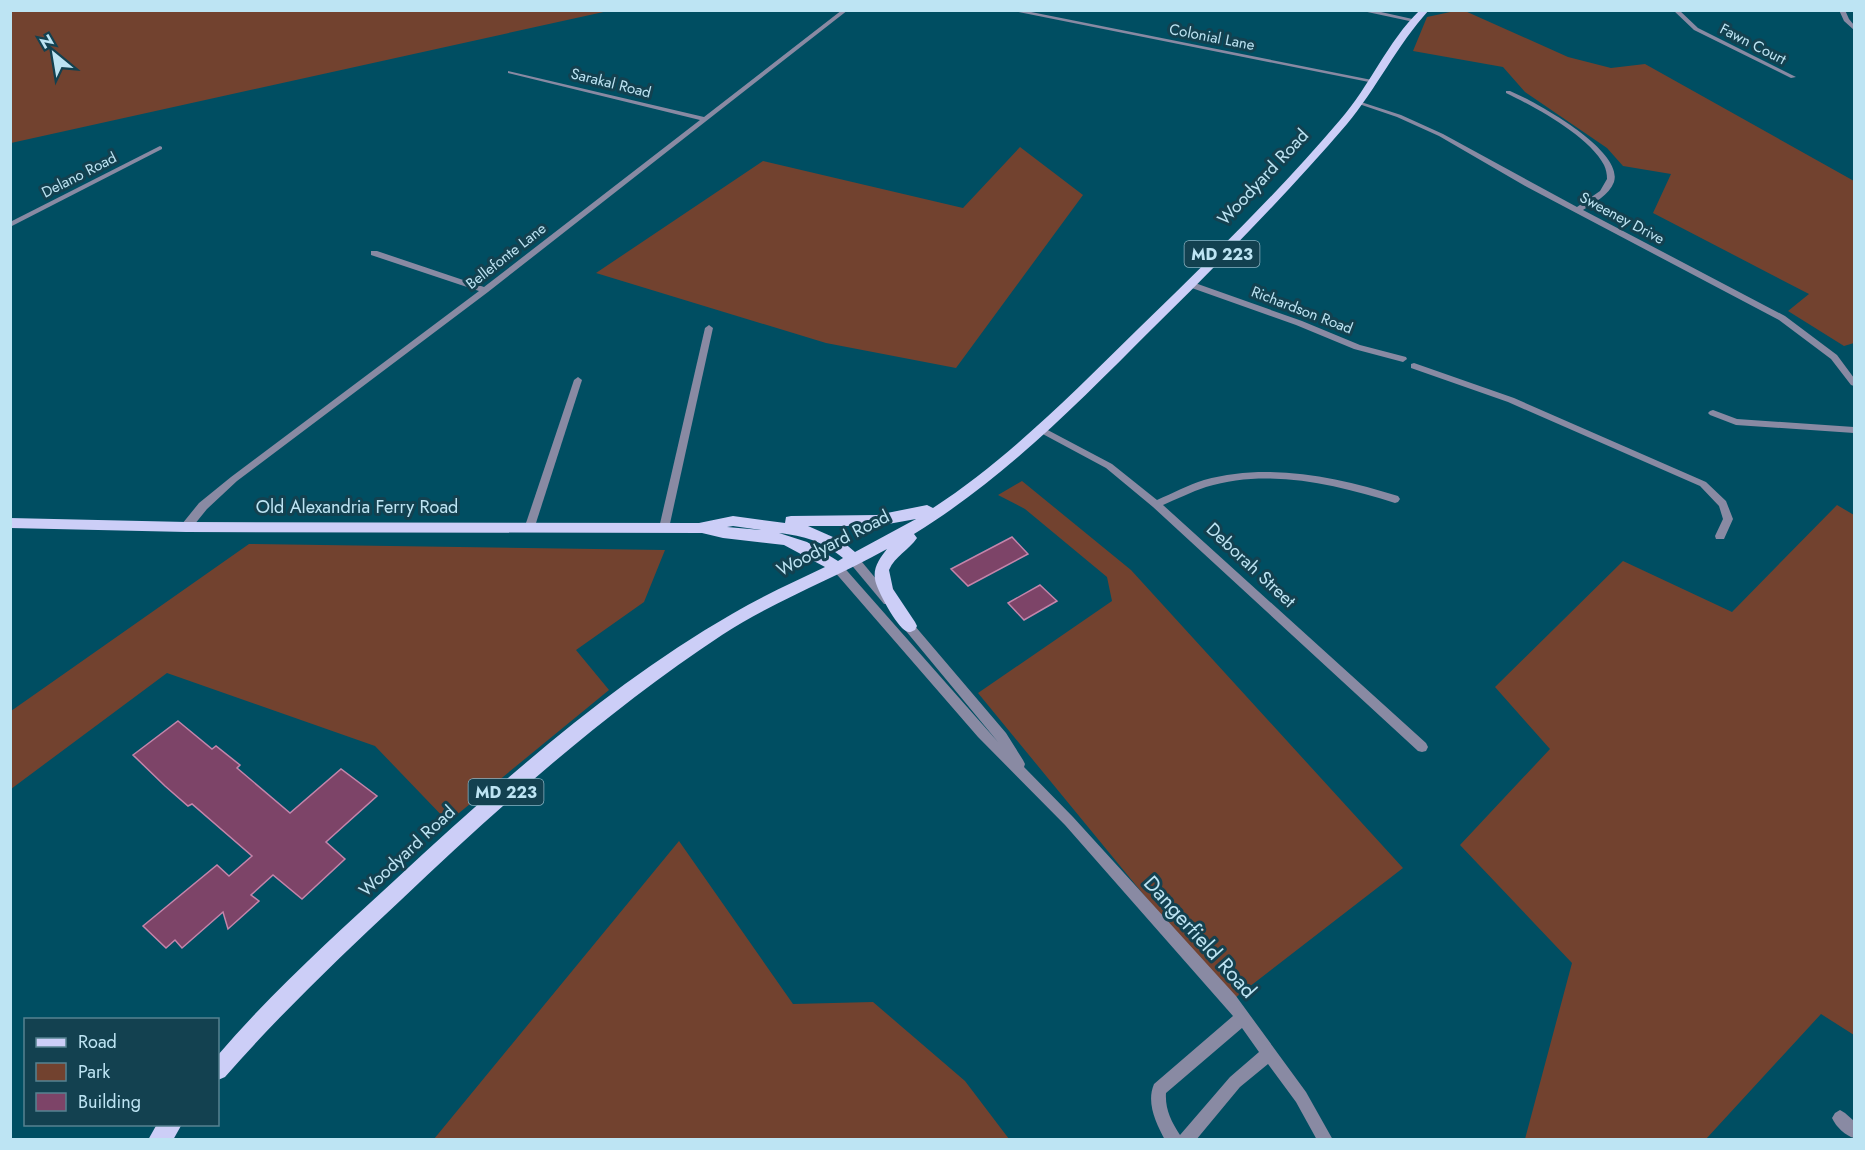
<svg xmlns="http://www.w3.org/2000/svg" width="1865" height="1150" font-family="Jost,sans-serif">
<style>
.green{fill:#72422f}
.building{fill:#7d4468;stroke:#c485ab;stroke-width:1.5}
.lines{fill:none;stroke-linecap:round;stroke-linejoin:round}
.minor{fill:#898aa3;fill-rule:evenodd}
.major{fill:#cccef7;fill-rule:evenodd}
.labels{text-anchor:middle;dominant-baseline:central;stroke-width:6;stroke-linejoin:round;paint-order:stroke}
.far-street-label{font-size:15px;fill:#bde4f3;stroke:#134150}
.shield{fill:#134150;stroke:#8ab3c2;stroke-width:1.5}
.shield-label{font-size:16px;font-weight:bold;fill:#bde4f3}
.street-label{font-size:18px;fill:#bde4f3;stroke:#134150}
.near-street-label{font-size:21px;fill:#bde4f3;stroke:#134150}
</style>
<rect width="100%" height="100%" fill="#004e62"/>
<!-- green -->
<g class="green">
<polygon points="11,10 608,10 608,11 11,143"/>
<polygon points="1455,11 1465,11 1568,57 1611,68 1645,64 1854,181 1854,343 1844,346 1788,311 1809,294 1653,213 1671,174 1623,166 1607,148 1525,92 1503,67 1413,51 1427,17"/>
<polygon points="1020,147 1083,195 956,368 826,343 596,273 763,161 963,208"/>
<polygon points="1022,481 1131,570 1403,868 1231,1001 978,693 1112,601 1107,577 1025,509 998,495"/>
<polygon points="1837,505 1854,515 1854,1035 1821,1014 1706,1139 1525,1139 1572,963 1460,845 1550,749 1495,687 1623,561 1732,612"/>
<polygon points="249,544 665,550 644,602 576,650 609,690 448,822 375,746 167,673 11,789 11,711"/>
<polygon points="679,841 793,1004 873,1002 965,1081 1009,1139 434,1139"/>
</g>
<!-- building -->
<g class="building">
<polygon points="1012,537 1028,554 968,586 951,569"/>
<polygon points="1040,585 1057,601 1024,620 1008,603"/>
<polygon points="178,721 212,749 216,746 240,765 237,768 290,813 341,769 377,796 326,842 345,859 302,899 273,875 251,895 259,901 228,929 223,912 182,948 175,940 166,948 143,926 217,865 229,876 252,856 192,804 188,806 165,786 133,755"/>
</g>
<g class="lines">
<!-- minor -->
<g class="minor">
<polygon points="842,10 848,10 488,292 237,481 207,509 190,530 182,530 181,527 182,524 199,503 231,477 479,291 371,255 371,251 377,251 484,287 700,120 508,73 508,71 704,117"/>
<polygon points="1008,10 1021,10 1377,81 1374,83"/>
<polygon points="1358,10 1372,10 1417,20 1414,22"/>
<polygon points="1673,10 1679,10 1698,28 1796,77 1791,78 1694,30"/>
<polygon points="1839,10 1845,10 1849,19 1854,25 1854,30 1844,21"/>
<path d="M 1506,91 L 1510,91 C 1534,101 1624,150 1614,182 C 1609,195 1594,203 1583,210 L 1785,316 L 1837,355 L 1854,378 L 1854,386 L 1851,385 L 1831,359 L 1779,320 L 1527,187 L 1439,136 L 1397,117 L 1356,103 L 1361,102 L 1401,115 L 1443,134 L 1577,207 L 1600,191 L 1607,179 C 1607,174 1606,169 1604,165 C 1589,136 1535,107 1506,93 Z"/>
<polygon points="160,146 162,147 162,149 10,227 10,222"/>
<polygon points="1189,283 1195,283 1302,321 1360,345 1406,357 1407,359 1403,362 1354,349 1296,325 1189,287"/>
<polygon points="709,325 713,328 669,528 664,532 659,528 705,328"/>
<polygon points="1414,363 1514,398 1706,482 1726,501 1733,519 1724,539 1716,539 1715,536 1723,519 1719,506 1700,486 1508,402 1411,368 1411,364"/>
<polygon points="578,377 582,380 535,526 534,529 526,529 525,526 574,380"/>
<polygon points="1713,410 1737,419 1854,427 1854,433 1736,425 1710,415 1708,413 1710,411"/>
<path d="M 1042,427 L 1112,464 L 1157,500 C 1173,493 1188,485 1204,480 C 1268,462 1337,477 1398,496 L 1400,499 L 1398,502 L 1395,503 C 1335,484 1268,468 1206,487 C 1191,492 1177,499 1163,505 L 1426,743 L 1428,747 L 1426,751 L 1422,752 L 1418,751 L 1153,507 L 1106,468 L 1039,432 L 1037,430 Z"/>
<polygon points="853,555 857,556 892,598 893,601 892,604 884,604 849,562 848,559"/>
<path d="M 837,563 L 841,564 L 998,742 L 901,625 L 900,622 L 901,619 L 909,619 L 1006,733 L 1023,760 L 1025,764 L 1024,767 L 1073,817 L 1236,996 L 1306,1092 L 1333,1140 L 1317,1140 L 1296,1102 L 1268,1064 L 1240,1087 L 1196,1140 L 1165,1140 C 1156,1123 1146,1103 1154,1084 L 1233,1016 L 1065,825 L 978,737 L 833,570 L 832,567 L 833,564 ZM 1242,1028 L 1259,1052 L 1230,1077 L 1180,1135 C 1171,1121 1165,1109 1166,1093 Z"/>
<path d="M 1840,1110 L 1845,1113 L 1854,1121 L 1854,1138 C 1846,1136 1836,1127 1832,1118 L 1835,1113 Z"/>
</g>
<!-- major -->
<g class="major">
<path d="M 1420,10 L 1429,10 C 1397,45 1377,88 1347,124 C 1286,195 1220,262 1153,328 C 1078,403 1005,478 914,534 L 917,538 C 909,550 895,556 889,570 L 893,589 L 915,622 L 917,626 L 915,630 C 911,632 909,633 906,631 C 897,627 876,589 875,579 C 873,567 880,558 887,549 C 833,579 774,601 722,635 C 606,712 502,804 401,900 C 340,957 280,1014 225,1077 L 218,1080 L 218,1055 C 272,992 334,936 395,880 C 499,784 608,685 732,614 C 762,596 794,582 825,567 L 784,545 L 723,538 L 702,533 L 186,532 L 10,528 L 10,518 L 186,522 L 699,523 L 733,516 L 785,523 L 786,517 L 791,516 L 877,515 L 927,505 L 933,508 C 1009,458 1073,393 1138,329 C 1207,262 1277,194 1340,120 C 1370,86 1387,42 1420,10 ZM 916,519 L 855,552 L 842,541 L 808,526 L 877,526 ZM 733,526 L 761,530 L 727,527 ZM 779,533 C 804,536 823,541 843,558 L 838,561 L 807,542 Z"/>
<polygon points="157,1124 182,1124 173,1140 148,1140"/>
</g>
</g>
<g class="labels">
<!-- far-street labels -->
<g class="far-street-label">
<text transform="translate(1212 37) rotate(11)">Colonial Lane</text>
<text transform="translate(1753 44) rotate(27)">Fawn Court</text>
<text transform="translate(611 83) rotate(14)">Sarakal Road</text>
<text transform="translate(79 175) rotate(-27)">Delano Road</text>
<text transform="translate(1622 218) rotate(28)">Sweeney Drive</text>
<text transform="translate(506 256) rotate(-38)">Bellefonte Lane</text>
<text transform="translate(1302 310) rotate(21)">Richardson Road</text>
</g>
<!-- shield labels -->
<g class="shield">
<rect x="1184.5" y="241" width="75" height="26" rx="4.5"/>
<rect x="468.5" y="779" width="75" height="26" rx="4.5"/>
</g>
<g class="shield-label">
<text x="1222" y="254">MD 223</text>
<text x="506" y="792">MD 223</text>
</g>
<!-- street labels -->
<g class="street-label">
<text transform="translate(1263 177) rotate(-47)">Woodyard Road</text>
<text x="357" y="507">Old Alexandria Ferry Road</text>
<text transform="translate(833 543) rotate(-27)">Woodyard Road</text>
<text transform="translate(1251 565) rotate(43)">Deborah Street</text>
<text transform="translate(407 851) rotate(-43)">Woodyard Road</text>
</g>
<!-- near-street labels -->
<g class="near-street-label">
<text transform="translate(1200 937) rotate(48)">Dangerfield Road</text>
</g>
</g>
<!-- border -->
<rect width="1865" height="1150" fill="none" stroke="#bde4f3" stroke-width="24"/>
<!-- legend -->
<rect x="24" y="1018" width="195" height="108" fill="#134150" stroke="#578291" stroke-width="1.5"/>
<rect x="36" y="1038" width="30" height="9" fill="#cccef7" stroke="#578291" stroke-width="1.5"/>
<text x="78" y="1048" font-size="18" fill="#bde4f3">Road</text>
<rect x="36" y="1063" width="30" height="18" fill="#72422f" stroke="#578291" stroke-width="1.5"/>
<text x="78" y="1078" font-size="18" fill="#bde4f3">Park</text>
<rect x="36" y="1093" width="30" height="18" fill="#7d4468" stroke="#578291" stroke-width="1.5"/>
<text x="78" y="1108" font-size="18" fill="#bde4f3">Building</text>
<!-- north arrow -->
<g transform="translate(54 54) rotate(330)" stroke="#134150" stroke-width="4.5" paint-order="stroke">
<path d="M0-4.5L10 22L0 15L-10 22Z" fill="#bde4f3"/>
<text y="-9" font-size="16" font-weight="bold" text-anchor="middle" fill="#bde4f3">N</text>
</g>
</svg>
